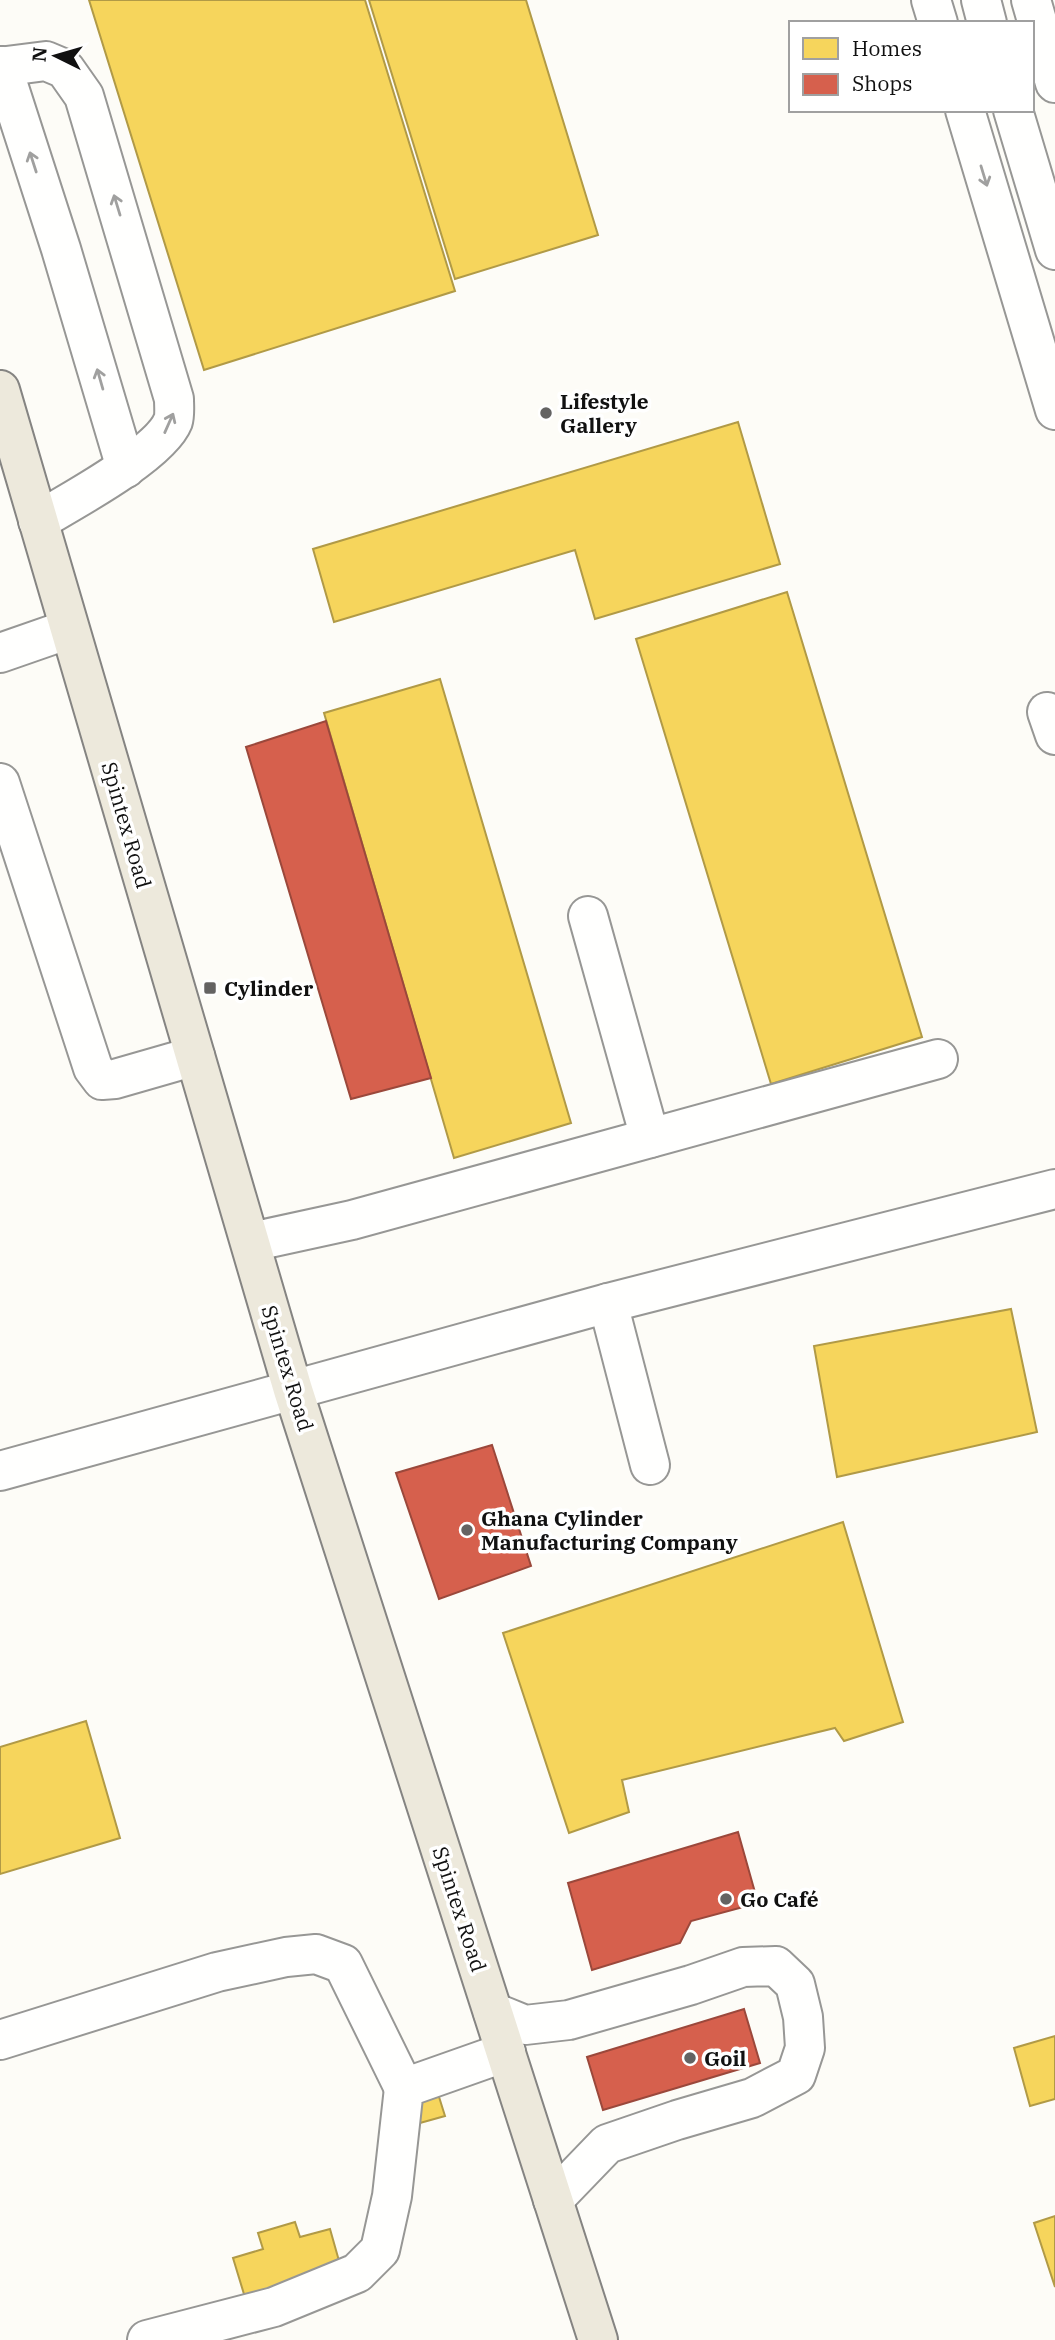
<svg xmlns="http://www.w3.org/2000/svg" width="1055" height="2340" font-family="'IBM Plex Serif',serif">
<style>
.homes{fill:#f6d55c;stroke:#b19a46;stroke-width:2}
.shops{fill:#d6604d;stroke:#9b483b;stroke-width:2}
.lines{fill:none;stroke-linecap:round;stroke-linejoin:round}
.minor-casing{stroke:#979795;stroke-width:42}
.major-casing{stroke:#858482;stroke-width:42}
.minor{stroke:#fffffe;stroke-width:38}
.major{stroke:#ede9dc;stroke-width:38}
.oneway{stroke:#a0a09f}
.poi-dot{fill:#646362;stroke:#fff;stroke-width:2.5}
.labels{text-anchor:middle;dominant-baseline:central;stroke-width:7;stroke-linejoin:round;paint-order:stroke}
.poi-label{font-size:21px;font-weight:bold;fill:#111;stroke:#fff;text-anchor:start}
.street-label{font-size:21px;fill:#111;stroke:#fff}
</style>
<rect width="100%" height="100%" fill="#fdfcf7"/>
<!-- homes -->
<g class="homes">
<polygon points="89,0 365,0 455,291 204,370"/>
<polygon points="369,0 526,0 598,235 455,279"/>
<polygon points="738,422 780,564 595,619 575,550 334,622 313,549"/>
<polygon points="787,592 922,1037 771,1084 636,639"/>
<polygon points="440,679 571,1123 454,1158 324,713"/>
<polygon points="1011,1309 1037,1432 837,1477 814,1346"/>
<polygon points="843,1522 903,1722 844,1741 835,1728 622,1780 629,1812 569,1833 503,1633"/>
<polygon points="86,1721 120,1838 0,1874 0,1747"/>
<polygon points="1055,2036 1055,2099 1030,2106 1014,2048"/>
<polygon points="435,2084 445,2116 420,2123 411,2091"/>
<polygon points="1055,2216 1055,2287 1034,2223"/>
<polygon points="295,2222 300,2237 330,2229 343,2275 247,2304 233,2258 263,2249 258,2233"/>
</g>
<!-- shops -->
<g class="shops">
<polygon points="326,721 431,1078 351,1099 246,747"/>
<polygon points="492,1445 531,1566 439,1599 396,1473"/>
<polygon points="738,1832 758,1903 691,1921 680,1943 592,1970 568,1883"/>
<polygon points="744,2009 760,2063 603,2110 587,2057"/>
</g>
<g class="lines">
<!-- minor casing -->
<g class="minor-casing">
<g id="minor">
<polyline points="931,0 938,23"/>
<polyline points="981,0 987,23"/>
<polyline points="1031,0 1055,83"/>
<polyline points="2,66 61,249 126,468"/>
<path d="M 0,67 L 46,61 L 65,69 L 84,96 L 174,399 C 174,406 175,415 173,421 C 160,454 70,502 38,521"/>
<polyline points="965,110 1055,410"/>
<polyline points="1013,110 1055,250"/>
<polyline points="0,653 69,629"/>
<polyline points="1047,712 1055,735"/>
<polyline points="0,783 93,1068 102,1080 115,1079 195,1056"/>
<polyline points="588,916 650,1138"/>
<polyline points="251,1242 352,1220 938,1059"/>
<polyline points="608,1303 650,1465"/>
<polyline points="0,1471 608,1303 1055,1189"/>
<polyline points="493,2012 525,2025 569,2020 691,1985 743,1967 776,1966 795,1984 803,2017 805,2048 796,2075 752,2098 677,2120 607,2144 553,2200"/>
<polyline points="0,2040 217,1972 286,1957 316,1954 343,1964 404,2088"/>
<polyline points="147,2340 274,2307 357,2273 380,2250 392,2196 404,2088 506,2052"/>
</g>
</g>
<!-- major casing -->
<g class="major-casing">
<polyline id="major" points="0,390 293,1390 598,2340"/>
</g>
<!-- minor -->
<use href="#minor" class="minor"/>
<!-- major -->
<use href="#major" class="major"/>
</g>
<!-- one-way arrows -->
<defs><path id="oneway-shaft" d="M-6 0H5M1.5-3L5.5 0L1.5 3" fill="none" stroke-width="1.6" stroke-linecap="round" stroke-linejoin="round" transform="scale(1.75)"/></defs>
<g class="oneway">
<use href="#oneway-shaft" transform="translate(33 162) rotate(-108)"/>
<use href="#oneway-shaft" transform="translate(984 176) rotate(73)"/>
<use href="#oneway-shaft" transform="translate(117 205) rotate(-107)"/>
<use href="#oneway-shaft" transform="translate(100 379) rotate(-106)"/>
<use href="#oneway-shaft" transform="translate(169 423) rotate(-66)"/>
</g>
<!-- markers -->
<g class="poi-dot">
<circle cx="546" cy="413" r="7"/>
<rect x="203" y="981" width="14" height="14" rx="3.5"/>
<circle cx="467" cy="1530" r="7"/>
<circle cx="726" cy="1899" r="7"/>
<circle cx="690" cy="2058" r="7"/>
</g>
<g class="labels">
<!-- poi labels -->
<g class="poi-label">
<text x="560" y="401">Lifestyle<tspan x="560" dy="24">Gallery</tspan></text>
<text x="224" y="988">Cylinder</text>
<text x="481" y="1518">Ghana Cylinder<tspan x="481" dy="24">Manufacturing Company</tspan></text>
<text x="740" y="1899">Go Café</text>
<text x="704" y="2058">Goil</text>
</g>
<!-- street labels -->
<g class="street-label">
<text transform="translate(127 825) rotate(74)">Spintex Road</text>
<text transform="translate(288 1368) rotate(73)">Spintex Road</text>
<text transform="translate(460 1909) rotate(72)">Spintex Road</text>
</g>
</g>
<!-- legend -->
<rect x="789" y="21" width="245" height="91" fill="#ffffff" stroke="#a0a0a0" stroke-width="2"/>
<rect x="803" y="38" width="35" height="21" fill="#f6d55c" stroke="#a0a0a0" stroke-width="2"/>
<text x="852" y="56" font-size="21" fill="#111111">Homes</text>
<rect x="803" y="74" width="35" height="21" fill="#d6604d" stroke="#a0a0a0" stroke-width="2"/>
<text x="852" y="91" font-size="21" fill="#111111">Shops</text>
<!-- north arrow -->
<g transform="translate(56 56) rotate(275)" stroke="#ffffff" stroke-width="5" paint-order="stroke">
<path d="M0-5L12 26L0 18L-12 26Z" fill="#111111"/>
<text y="-10" font-size="19" font-weight="bold" text-anchor="middle" fill="#111111">N</text>
</g>
</svg>
